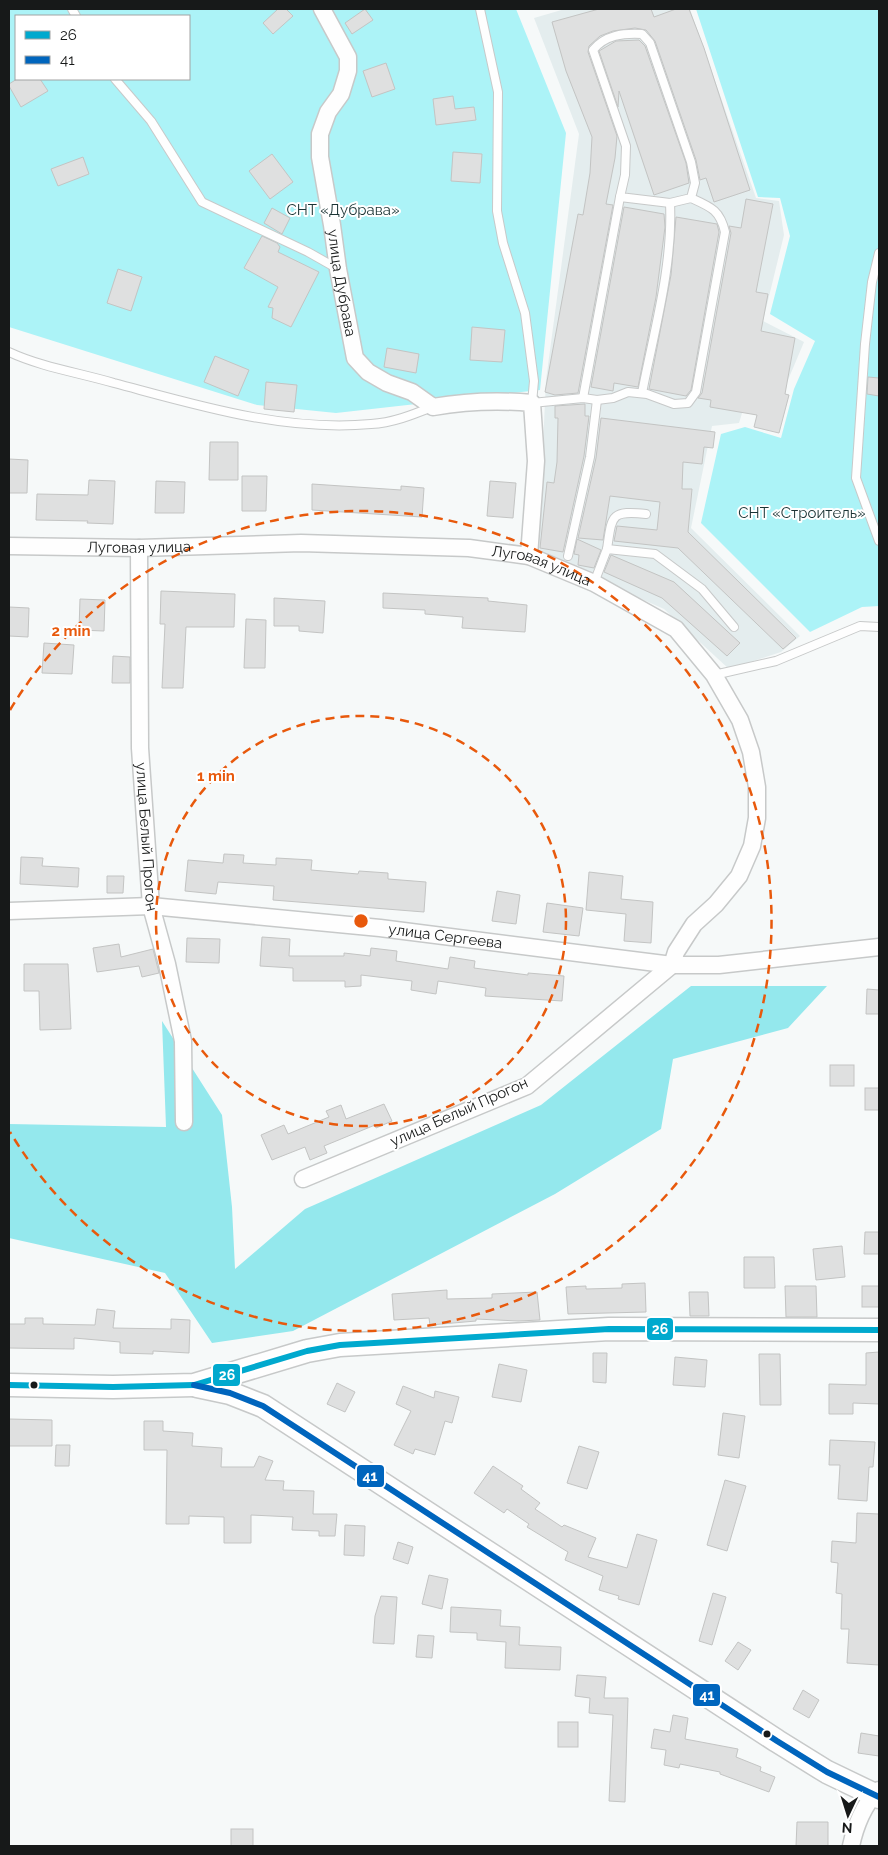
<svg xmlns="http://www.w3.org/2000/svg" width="888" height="1855" font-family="Raleway,sans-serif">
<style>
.built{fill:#e4edee}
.green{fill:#acf3f7;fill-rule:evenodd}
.forest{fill:#94e8ed}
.building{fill:#dfe0e0;stroke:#c3c4c3}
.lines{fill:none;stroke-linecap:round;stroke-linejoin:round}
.lane-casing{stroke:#c7c9c9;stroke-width:10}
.street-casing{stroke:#c7c9c9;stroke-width:19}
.secondary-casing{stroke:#c7c9c9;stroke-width:25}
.lane{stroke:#fefefe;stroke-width:8}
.street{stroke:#fefefe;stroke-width:16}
.secondary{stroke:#fefefe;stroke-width:22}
.bus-1-casing{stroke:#fff;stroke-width:10}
.bus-2-casing{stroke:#fff;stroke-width:10}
.bus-1{stroke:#00a9ce;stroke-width:6}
.bus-2{stroke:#0065bd;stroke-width:6}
.ring{fill:none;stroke:#e8590c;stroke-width:2.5;stroke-dasharray:9 6}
.bus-dot{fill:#171919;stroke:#fff;stroke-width:2}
.labels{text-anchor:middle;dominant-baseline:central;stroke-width:4;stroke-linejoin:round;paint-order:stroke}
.park-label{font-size:15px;fill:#1b3435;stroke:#fff}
.street-label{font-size:15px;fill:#171919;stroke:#fff}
.centre{fill:#e8590c;stroke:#fff;stroke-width:2.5}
.ring-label{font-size:15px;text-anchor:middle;font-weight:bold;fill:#e8590c;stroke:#fff;stroke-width:4;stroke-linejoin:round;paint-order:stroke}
.line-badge{stroke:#fff;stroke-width:2}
.badge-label{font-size:14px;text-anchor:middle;font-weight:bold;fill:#fff}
</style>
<rect width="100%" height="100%" fill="#f6f9f9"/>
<!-- built -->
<polygon class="built" points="565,9 690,9 756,198 779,201 784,235 763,321 804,342 788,380 754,374 739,423 712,426 691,528 800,636 781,652 729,669 664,609 538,553 546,380 579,134 534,18"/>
<!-- green -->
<g class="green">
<path d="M 9,9 L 516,9 L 566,133 L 540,390 L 336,413 L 257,405 L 9,327 ZM 16,16 L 189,16 L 189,79 L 16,79 Z"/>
<polygon points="696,9 879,9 879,606 862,607 810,632 701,523 721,434 745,427 781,438 794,389 815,341 770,314 790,236 780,198 758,197"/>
</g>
<!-- forest -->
<polygon class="forest" points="691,986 827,986 788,1028 673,1059 661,1129 555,1194 293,1331 212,1343 165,1273 9,1238 9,1124 166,1127 162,1021 222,1115 232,1207 235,1269 305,1209 541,1105"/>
<!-- building -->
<g class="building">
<polygon points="278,9 286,9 293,16 273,34 263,23"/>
<polygon points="365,9 373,20 352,34 345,23"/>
<polygon points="599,9 651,9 654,17 676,9 689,9 704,48 750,190 714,202 706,178 700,180 696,160 655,41 646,30 635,28 613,31 600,36 589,46 588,52 617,136 615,158 606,204 613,205 578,393 555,395 545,392 578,214 583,215 590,173 592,137 566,71 552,22"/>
<polygon points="639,40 645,46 686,163 689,183 654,195 619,91 618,107 599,51 616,41"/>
<polygon points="386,63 395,89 372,97 363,71"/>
<polygon points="17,79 40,79 48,91 21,107 9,86 9,84"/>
<polygon points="453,96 455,109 474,107 476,120 436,125 433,99"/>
<polygon points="453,152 482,154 480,183 451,181"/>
<polygon points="272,154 293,182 270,199 249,171"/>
<polygon points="83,157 89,174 58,186 51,169"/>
<polygon points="746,199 773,204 756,292 768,294 761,331 795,338 785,394 789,395 779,433 754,427 757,415 710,407 711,400 698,398 702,393 731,233 729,226 741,228"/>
<polygon points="624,207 664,214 665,227 656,297 638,387 614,383 613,391 591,387"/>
<polygon points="272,208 290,218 282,234 264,223"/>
<polygon points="676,217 717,224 719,232 691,390 686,396 649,389 671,275"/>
<polygon points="262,236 277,243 280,247 278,252 319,272 291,327 272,318 273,308 268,307 278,287 244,268"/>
<polygon points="118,269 142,277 131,311 107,303"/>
<polygon points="472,327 505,330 502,362 470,360"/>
<polygon points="387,348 419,354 416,373 384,367"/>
<polygon points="215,356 249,370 238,396 204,382"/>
<polygon points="868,377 879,378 879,396 867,394"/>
<polygon points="266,382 297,385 294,412 264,409"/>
<polygon points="585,404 585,416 589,416 584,456 563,552 540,548 547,482 554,483 557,462 558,418 555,418 555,406"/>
<polygon points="601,418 715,432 713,448 704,447 702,464 683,462 682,489 692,489 688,532 796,638 783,649 678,548 614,541 617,526 657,530 660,502 610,496 603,540 578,538 596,458"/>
<polygon points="210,442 238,442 238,480 209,480"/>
<polygon points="9,459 28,460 27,493 9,493"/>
<polygon points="242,476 267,476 266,511 242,511"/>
<polygon points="89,480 115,481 113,524 87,523 88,521 36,520 37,494 88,495"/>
<polygon points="156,481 185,482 184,513 155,513"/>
<polygon points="490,481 516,483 513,518 487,516"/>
<polygon points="312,484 401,490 401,486 424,488 422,517 312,510"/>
<polygon points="577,539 601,550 594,568 578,565 579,555 574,554"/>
<polygon points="611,555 674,582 740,643 727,656 662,598 604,572"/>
<polygon points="161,591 235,594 234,627 186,627 183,688 162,688 165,624 160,624"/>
<polygon points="383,593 488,598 488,601 527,605 525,632 462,628 463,617 425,614 425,610 383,608"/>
<polygon points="274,598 325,601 323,633 299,631 299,626 274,626"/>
<polygon points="80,599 105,600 104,631 79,630"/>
<polygon points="9,607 29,608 28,637 9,636"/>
<polygon points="246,619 266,620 265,668 244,668"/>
<polygon points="44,643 74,645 72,674 42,673"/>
<polygon points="113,656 130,657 130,683 112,683"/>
<polygon points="224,854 244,855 243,863 276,865 276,858 312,860 311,870 358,874 359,871 388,873 388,879 426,882 424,912 273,900 274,886 218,882 216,894 185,891 188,860 223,863"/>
<polygon points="21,857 43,858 42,866 79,868 78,887 20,884"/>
<polygon points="589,872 623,876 621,899 653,902 651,943 624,941 626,914 586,910"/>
<polygon points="107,876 124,876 123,893 107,893"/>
<polygon points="497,891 520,895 516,924 492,921"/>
<polygon points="547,903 583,908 579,936 543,932"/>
<polygon points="262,937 290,939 289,956 344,956 344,953 370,956 371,948 397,951 396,961 448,969 450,957 475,961 474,968 528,975 528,973 564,976 562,1001 485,996 486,988 438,981 436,994 411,990 412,981 361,975 361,986 345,987 345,981 293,981 293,968 260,966"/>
<polygon points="187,938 220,939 219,963 186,962"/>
<polygon points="119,944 121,957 153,949 159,973 142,977 139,966 97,972 93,948"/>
<polygon points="24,964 68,964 71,1029 40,1030 39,991 24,991"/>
<polygon points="867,989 879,990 879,1014 866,1014"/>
<rect x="830" y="1065" width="24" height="21"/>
<rect x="865" y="1088" width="14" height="22"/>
<polygon points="384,1104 392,1121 376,1128 375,1125 324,1146 327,1153 310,1160 305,1147 272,1160 261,1135 284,1125 288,1134 329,1117 326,1111 341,1105 346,1119"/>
<polygon points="865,1232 879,1232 879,1254 864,1254"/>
<polygon points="842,1246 845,1277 816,1280 813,1249"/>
<polygon points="744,1257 774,1257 775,1288 744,1288"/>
<polygon points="645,1283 646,1312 568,1314 566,1287 586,1286 586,1289 622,1288 622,1284"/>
<polygon points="785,1286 816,1286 817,1317 786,1317"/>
<rect x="862" y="1286" width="17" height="21"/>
<polygon points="447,1290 447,1299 492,1298 492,1294 537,1292 540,1320 518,1321 476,1319 476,1321 430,1325 429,1318 394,1320 392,1294"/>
<polygon points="689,1292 708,1292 709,1316 690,1316"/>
<polygon points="97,1309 115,1311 113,1328 171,1329 171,1319 190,1320 189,1353 153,1351 153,1354 120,1353 120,1342 74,1338 74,1349 9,1348 9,1324 25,1324 25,1318 43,1318 43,1324 95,1325"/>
<polygon points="879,1352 879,1404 853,1403 853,1414 829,1414 829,1384 866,1385 866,1353"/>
<polygon points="593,1353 607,1353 606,1383 593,1382"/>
<polygon points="759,1354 780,1354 781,1405 760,1405"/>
<polygon points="675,1357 707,1360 705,1387 673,1385"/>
<polygon points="499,1364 527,1370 521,1402 492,1397"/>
<polygon points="337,1383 355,1392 345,1412 327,1404"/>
<polygon points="403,1386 434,1398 435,1391 459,1397 452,1423 445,1421 435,1455 415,1449 413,1454 394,1445 411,1411 396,1404"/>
<polygon points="723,1413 745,1416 739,1458 718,1455"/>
<polygon points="9,1419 52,1420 52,1446 9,1446"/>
<polygon points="144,1421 163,1421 163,1431 193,1433 192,1446 222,1448 221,1467 254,1467 259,1456 273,1461 265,1480 284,1481 283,1490 314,1491 313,1514 337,1514 335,1536 319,1536 319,1531 292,1530 293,1517 251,1515 251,1543 224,1543 224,1517 189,1516 189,1524 166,1524 167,1450 144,1450"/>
<polygon points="830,1440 875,1442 873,1467 869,1467 867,1501 838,1499 840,1465 829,1465"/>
<polygon points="56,1445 70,1445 69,1466 55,1466"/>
<polygon points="579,1446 599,1452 587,1489 567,1483"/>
<polygon points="493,1466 523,1486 521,1489 540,1503 535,1509 562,1527 564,1525 596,1538 588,1557 627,1568 637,1534 657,1540 639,1605 618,1599 619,1596 599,1590 603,1576 565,1560 568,1552 527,1527 529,1524 507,1509 504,1513 474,1493"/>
<polygon points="725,1480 746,1486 727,1551 707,1545"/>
<polygon points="857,1513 879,1514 879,1665 847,1663 849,1629 841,1629 842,1594 836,1593 838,1563 831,1562 832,1541 856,1543"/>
<polygon points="345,1525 365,1526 364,1556 344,1555"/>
<polygon points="398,1542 413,1547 408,1564 393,1559"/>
<polygon points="429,1575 448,1579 442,1609 422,1604"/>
<polygon points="713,1593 726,1597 712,1645 699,1641"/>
<polygon points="381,1596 397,1597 394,1644 373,1643 375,1616"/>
<polygon points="451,1607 501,1610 500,1626 520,1627 519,1645 561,1647 560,1670 505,1668 506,1642 477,1640 477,1633 450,1632"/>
<polygon points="418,1635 434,1636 432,1658 416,1657"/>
<polygon points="738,1642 751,1650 738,1670 725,1661"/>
<polygon points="577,1675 606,1677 604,1698 628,1698 625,1802 609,1801 613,1715 589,1713 590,1698 575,1696"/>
<polygon points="803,1690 819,1700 809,1718 793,1709"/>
<polygon points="673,1715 688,1718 685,1739 738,1749 736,1757 761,1767 760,1771 775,1777 769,1792 720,1774 720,1772 680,1764 679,1768 664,1765 666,1750 651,1748 654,1729 670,1732"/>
<rect x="558" y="1722" width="20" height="25"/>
<polygon points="861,1733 879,1736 879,1756 858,1753"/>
<polygon points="797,1822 828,1822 828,1846 796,1846"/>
<rect x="231" y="1829" width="22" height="17"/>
</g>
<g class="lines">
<!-- lane casing -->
<g class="lane-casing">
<g id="lane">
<polyline points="72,9 76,16"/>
<path d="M 480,9 L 498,92 L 497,211 L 503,243 L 525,313 L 534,381 L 532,403 L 583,398 L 597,400 L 613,398 L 628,392 L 647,394 L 674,404 L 688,403 L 696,392 L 725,232 C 720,210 711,207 691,198 L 695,183 L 691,162 L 650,43 L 642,34 C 623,33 605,35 593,50 L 626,146 L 625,175 L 620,197 L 670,203 L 691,198"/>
<polyline points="115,79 151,121 202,202 308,252 338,269"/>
<polyline points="879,253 872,282 865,344 856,478 879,541"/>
<path d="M 9,352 C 41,367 80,373 114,383 C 197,405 283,432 371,424 C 392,423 412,415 432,407"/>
<path d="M 642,393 C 654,331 673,266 670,203"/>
<polyline points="583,398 620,197"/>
<path d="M 607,549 C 612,516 610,510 646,514"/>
<polyline points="568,556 590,457 597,400"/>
<polyline points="594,583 607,549 655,554 702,589 734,627"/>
<polyline points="714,675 776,661 860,626 879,627"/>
</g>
</g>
<!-- street casing -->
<g class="street-casing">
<g id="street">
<path id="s1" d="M 322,9 L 348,57 L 348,71 L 341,94 L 328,112 L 320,134 L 320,157 L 332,225 L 338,269 L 355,358 L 368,372 L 387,383 L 412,392 L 433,407 C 467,401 498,400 532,403 L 536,461 L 529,556"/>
<path id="s2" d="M 9,546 L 139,548 L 301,543 L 469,548 L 529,556 L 594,583 L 676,629 L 714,675 L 740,720 L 751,752 L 757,787 L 757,818 L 752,846 L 739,876 L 716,904 L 694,924 L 676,952 L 672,965 L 527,1086 L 303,1179"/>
<path id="s3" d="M 139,548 L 140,748 L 151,906 L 167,964 L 183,1041 L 184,1122"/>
<path id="s4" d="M 9,911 L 151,906 L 380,928 L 672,965 L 719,965 L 879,947"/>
<path d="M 851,1846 C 855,1827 864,1803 879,1790"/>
</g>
</g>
<!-- secondary casing -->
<g class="secondary-casing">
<g id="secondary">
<polyline points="9,1385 113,1387 194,1385 307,1351 340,1345 609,1329 879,1330"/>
<polyline points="197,1386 230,1393 263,1406 777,1741 827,1772 879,1797"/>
</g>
</g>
<!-- lane -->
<use href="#lane" class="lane"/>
<!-- street -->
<use href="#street" class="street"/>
<!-- secondary -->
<use href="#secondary" class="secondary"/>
<!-- bus-1 casing -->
<g class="bus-1-casing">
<polyline id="bus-1" points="9,1385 113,1387 194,1385 307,1351 340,1345 609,1329 879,1330"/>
</g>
<!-- bus-2 casing -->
<g class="bus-2-casing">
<polyline id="bus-2" points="194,1385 230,1393 263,1406 777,1741 827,1772 879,1797"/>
</g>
<!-- bus-1 -->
<use href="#bus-1" class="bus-1"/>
<!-- bus-2 -->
<use href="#bus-2" class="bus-2"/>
</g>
<!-- distance rings -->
<g class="ring">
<circle cx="361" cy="921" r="205"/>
<path d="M10 710A410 410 0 1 1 10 1132"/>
</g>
<!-- markers -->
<g class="bus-dot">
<circle cx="34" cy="1385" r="4.5"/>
<circle cx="767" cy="1734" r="4.5"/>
</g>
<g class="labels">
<!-- park labels -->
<g class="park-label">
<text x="343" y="210">СНТ «Дубрава»</text>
<text x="802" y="513">СНТ «Строитель»</text>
</g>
<!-- street labels -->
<g class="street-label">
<text stroke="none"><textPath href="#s1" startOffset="289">улица Дубрава</textPath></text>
<text stroke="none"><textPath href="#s2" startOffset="130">Луговая улица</textPath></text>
<text stroke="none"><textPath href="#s2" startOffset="535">Луговая улица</textPath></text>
<text stroke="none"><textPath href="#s3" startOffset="289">улица Белый Прогон</textPath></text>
<text stroke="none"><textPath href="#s4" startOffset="438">улица Сергеева</textPath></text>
<text transform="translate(459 1112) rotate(-24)">улица Белый Прогон</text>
</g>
</g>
<circle cx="361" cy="921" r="8" class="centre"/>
<g class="ring-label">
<text x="71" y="636">2 min</text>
<text x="216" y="781">1 min</text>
</g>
<g class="line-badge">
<rect x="646" y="1317" width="28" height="24" rx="5" fill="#00a9ce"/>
<rect x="212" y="1363" width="29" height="24" rx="5" fill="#00a9ce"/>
<rect x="356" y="1464" width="29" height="24" rx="5" fill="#0065bd"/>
<rect x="692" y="1683" width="29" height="24" rx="5" fill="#0065bd"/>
</g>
<g class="badge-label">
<text x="660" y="1334">26</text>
<text x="227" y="1380">26</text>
<text x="370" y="1481">41</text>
<text x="707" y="1700">41</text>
</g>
<!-- border -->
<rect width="888" height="1855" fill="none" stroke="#171919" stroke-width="20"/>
<!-- legend -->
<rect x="15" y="15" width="175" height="65" fill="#ffffff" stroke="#a2a3a3"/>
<rect x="25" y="31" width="25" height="8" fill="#00a9ce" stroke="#a2a3a3"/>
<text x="60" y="40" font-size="15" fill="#171919">26</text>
<rect x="25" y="56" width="25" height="8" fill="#0065bd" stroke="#a2a3a3"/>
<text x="60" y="65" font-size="15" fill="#171919">41</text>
<!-- north arrow -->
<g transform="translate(848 1815) rotate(184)" stroke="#ffffff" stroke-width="4" paint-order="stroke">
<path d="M0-4L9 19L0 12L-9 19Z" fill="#171919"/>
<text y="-8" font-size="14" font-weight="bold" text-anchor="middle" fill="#171919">N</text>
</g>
</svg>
